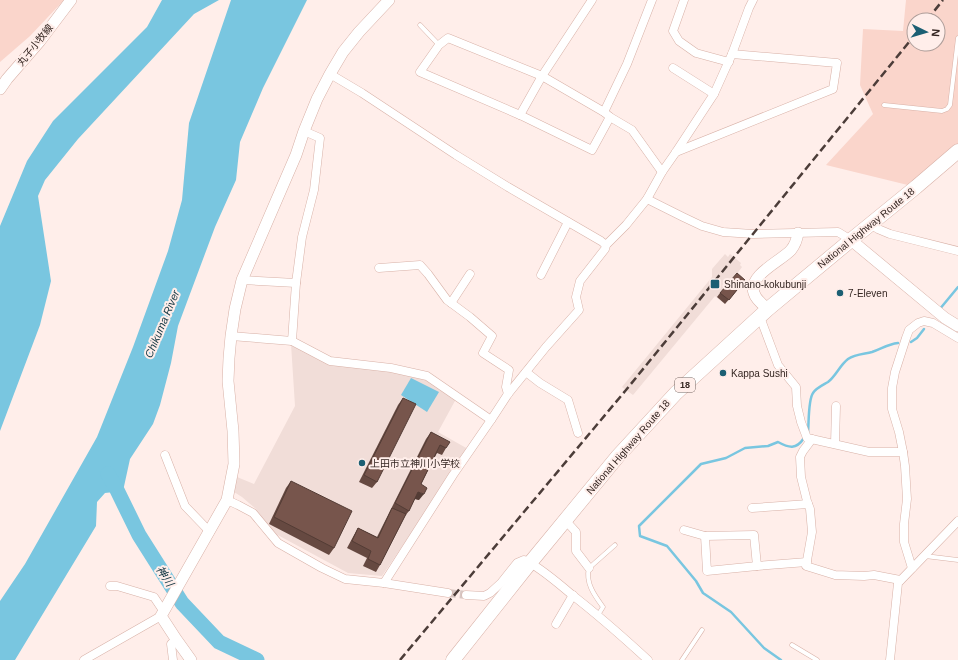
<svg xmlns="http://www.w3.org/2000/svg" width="958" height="660" font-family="Arial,'Noto Sans JP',sans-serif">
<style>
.built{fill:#f1ddd8}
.green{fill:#fad5cb;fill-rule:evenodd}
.water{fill:#79c6e0}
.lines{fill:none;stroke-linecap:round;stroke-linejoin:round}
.stream{stroke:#79c6e0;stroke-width:2.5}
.river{stroke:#79c6e0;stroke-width:15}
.street-tunnel{stroke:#d7c6c2;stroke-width:8;stroke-dasharray:8 4;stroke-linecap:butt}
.lane-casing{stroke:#d8b1a7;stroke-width:5}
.street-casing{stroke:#d8b1a7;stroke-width:9}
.secondary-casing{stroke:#d8b1a7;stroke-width:12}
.highway-casing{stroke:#d8b1a7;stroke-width:15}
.lane{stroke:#fff;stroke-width:4}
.street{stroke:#fff;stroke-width:8}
.secondary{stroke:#fff;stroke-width:11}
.highway{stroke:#fff;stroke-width:14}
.rail{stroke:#4c3d39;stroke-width:2.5;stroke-dasharray:8 4;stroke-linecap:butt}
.wall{fill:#664941}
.shaded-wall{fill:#533c35}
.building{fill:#77554c;stroke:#533c35}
.poi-dot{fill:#1c5f73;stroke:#ffeeea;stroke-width:1.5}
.labels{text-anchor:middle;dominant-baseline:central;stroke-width:4;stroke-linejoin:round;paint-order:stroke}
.shield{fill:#ffeeea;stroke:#72625e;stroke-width:1}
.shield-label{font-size:9px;font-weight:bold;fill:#352622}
.street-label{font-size:10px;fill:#352622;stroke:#ffeeea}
.poi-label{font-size:10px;fill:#352622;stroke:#ffeeea;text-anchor:start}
.water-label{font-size:11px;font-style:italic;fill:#123642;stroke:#ffeeea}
</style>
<rect width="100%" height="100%" fill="#ffeeea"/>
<!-- built -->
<g class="built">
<polygon points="725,254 728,257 730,254 741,263 740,265 742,267 734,278 725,304 715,296 633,395 622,387 712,277 712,269"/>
<polygon points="291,344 330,364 392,370 425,378 456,399 438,432 468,449 382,576 348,573 274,533 268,527 256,509 242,497 234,492 237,477 254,484 295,406"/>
</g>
<!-- green -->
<g class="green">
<polygon points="0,0 64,0 30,36 0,62"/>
<path d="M 906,0 L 958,0 L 958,152 L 916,187 L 826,165 L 873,114 L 860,85 L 863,29 L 903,31 ZM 914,20 L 938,20 L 938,44 L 914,44 Z"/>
</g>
<!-- water -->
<g class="water">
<polygon points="162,0 219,0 194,14 78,139 45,180 38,196 51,281 40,325 0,431 0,226 27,161 53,121 147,27"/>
<polygon points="231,0 307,0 263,88 240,142 236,180 215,227 178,326 171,363 160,405 153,424 130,459 123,491 105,493 97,502 96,526 15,660 0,660 0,601 25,564 97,437 133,347 168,251 182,200 189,123"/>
<polygon points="411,378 439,392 427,412 401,395"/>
</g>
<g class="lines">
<!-- stream -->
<g class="stream">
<polyline points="939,310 958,287"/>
<polyline points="911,342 917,338 924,329"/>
<path d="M 808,432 C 809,423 808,400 813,393 C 816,388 823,385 828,382 C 836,376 840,365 848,359 C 855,354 864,354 872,352 C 881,349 888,344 898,343"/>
<path d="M 781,660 L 764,648 L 731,612 L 703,593 L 696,581 L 667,546 L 640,536 L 639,526 L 701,464 L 726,458 L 745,448 L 768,446 L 778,442 C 789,448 796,450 804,438"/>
</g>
<!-- river -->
<polyline class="river" points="108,474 116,488 139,535 182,603 219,642 257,660"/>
<!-- street-tunnel -->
<polyline class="street-tunnel" points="448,593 466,595"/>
<!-- lane casing -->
<g class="lane-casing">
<g id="lane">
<polyline points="420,25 439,45"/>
<polyline points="884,105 942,111 947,109 950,105 958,38"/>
<polyline points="925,556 958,560"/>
<path d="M 598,615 L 603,607 C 595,596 585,583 589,568 L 615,545"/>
<polyline points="792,645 817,660"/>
<polyline points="682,660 702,630"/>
</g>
</g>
<!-- street casing -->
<g class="street-casing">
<g id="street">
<polyline points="684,0 673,31 679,41 696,53 729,62"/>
<polygon points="448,38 542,76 604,112 610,117 592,150 520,115 420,72 439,45"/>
<polyline points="673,68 714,94"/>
<polyline points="330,74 362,93 456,155 508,187 601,241 606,245"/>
<polyline points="604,112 627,64 652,0"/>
<polyline points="520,115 542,76 592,0"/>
<polyline points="610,117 632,130 662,172"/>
<polyline points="676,152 833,89 837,63 732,54"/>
<polyline points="647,199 683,217 702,226 723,232 753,234 838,232 851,240"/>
<polyline points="870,224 878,229 890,234 958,251"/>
<polyline points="379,268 420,265 428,274 447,300 470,317 492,336 483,353 509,370 506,387 508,394"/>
<polyline points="541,275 568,222"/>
<polyline points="242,280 296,283 302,237 314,190 320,138 304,131"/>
<polyline points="451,303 470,274"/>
<polyline points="760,317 778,365 796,387 797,406 801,422 807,438 869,452 903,452 905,466 907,499 904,524 904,542 912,568"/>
<polyline points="231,336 292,341 296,283"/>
<polyline points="292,341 330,361 391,368 427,376 491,420"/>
<polyline points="526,372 540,383 568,400 578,433"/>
<polyline points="812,439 803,451 800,457 801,477 807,501 810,509 812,532 806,566 835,575 864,576 874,575 900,580"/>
<polyline points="835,444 836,406"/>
<polyline points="903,452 899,432 892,409 892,388 895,372 906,338 909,330 918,323 924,321 933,323 958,338"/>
<polyline points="165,455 185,506 210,532"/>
<polyline points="227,500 238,505 253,513 278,543 322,568 345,579 384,583 448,593"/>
<polyline points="752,508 808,504"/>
<polyline points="565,520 576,532 576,551 589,568"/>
<polyline points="684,530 705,536 754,535 757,566"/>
<polyline points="705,536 707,571 757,566 807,562"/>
<polyline points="384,583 453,475 491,420 508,394 546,347 579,310 576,297 580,281 605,249 606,245 626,225 647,199 662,172 676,152 714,94 732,54 749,8 753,0"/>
<polyline points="110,586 117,586 154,597 164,612"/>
<path d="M 466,595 L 484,596 L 490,593 L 501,583 L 517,563 L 524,560 L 527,561 C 543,570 557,582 571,594 C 598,615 623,637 648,660"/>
<polyline points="556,624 573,595"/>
<polyline points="84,660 161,616"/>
<polyline points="173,660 171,644 176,639"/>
<polyline points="890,660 898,583 958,521"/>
</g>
</g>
<!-- secondary casing -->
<g class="secondary-casing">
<g id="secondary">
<polyline points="0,89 7,79 40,41 71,0"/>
<polyline points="851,240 945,318 958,326"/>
<path d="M 768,309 C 763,305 756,300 754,293 C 748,275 781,261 791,250 C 795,245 797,240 798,233"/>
<polyline points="191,660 176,639 161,616 227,500 234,464 233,431 228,381 229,358 231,336 235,309 242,280 296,155 304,131 317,99 330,74 343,52 359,32 389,0"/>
</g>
</g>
<!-- highway casing -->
<g class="highway-casing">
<polyline id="highway" points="453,660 530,563 618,456 676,393 768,309 851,240 916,187 958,151"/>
</g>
<!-- lane -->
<use href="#lane" class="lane"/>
<!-- street -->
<use href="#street" class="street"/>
<!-- secondary -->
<use href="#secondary" class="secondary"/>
<!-- highway -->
<use href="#highway" class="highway"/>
<!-- rail -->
<g class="rail">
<polyline points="927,20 943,0"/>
<polyline points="400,660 626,390 914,36"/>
</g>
</g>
<!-- wall -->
<g class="wall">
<polygon points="742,284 725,304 717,297 720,293"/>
<polygon points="403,398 377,482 372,488 359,482 398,405"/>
<polygon points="431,432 446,448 442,455 437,453 421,484 419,500 414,499 409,511 405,516 380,565 376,572 363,566 367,558 347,548 354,535 358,528 377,537 426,439"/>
<polygon points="291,481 334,548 329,555 269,524 286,488"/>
</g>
<!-- shaded-wall -->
<polygon class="shaded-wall" points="418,492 424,494 419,500 413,498"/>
<!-- building -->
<g class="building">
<polygon points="737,273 745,280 729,300 720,293"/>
<polygon points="403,398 416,404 377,482 364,475"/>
<polygon points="431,432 450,442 446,448 440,445 421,484 427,488 424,494 418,492 409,511 395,503"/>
<polygon points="291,481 352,511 334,548 274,517"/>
<polygon points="392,508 406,514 380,565 368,559 371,551 352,541 358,528 378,538"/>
</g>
<!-- markers -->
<g class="poi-dot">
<rect x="710" y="279" width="10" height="10" rx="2"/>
<circle cx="840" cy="293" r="4"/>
<circle cx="723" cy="373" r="4"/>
<circle cx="362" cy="463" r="4"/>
</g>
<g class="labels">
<!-- shield labels -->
<rect class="shield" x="675" y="378" width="20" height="14" rx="3"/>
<g class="shield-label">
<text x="685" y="385">18</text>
</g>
<!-- street labels -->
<g class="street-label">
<text transform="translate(35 45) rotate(-51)">丸子小牧線</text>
<text transform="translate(866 228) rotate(-39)">National Highway Route 18</text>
<text transform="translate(628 447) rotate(-49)">National Highway Route 18</text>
</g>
<!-- poi labels -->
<g class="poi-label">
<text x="724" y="284">Shinano-kokubunji</text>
<text x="848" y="293">7-Eleven</text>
<text x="731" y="373">Kappa Sushi</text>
<text x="370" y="463">上田市立神川小学校</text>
</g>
<!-- water labels -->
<g class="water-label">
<text transform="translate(162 324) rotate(-67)">Chikuma River</text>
<text transform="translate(165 576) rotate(57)">神川</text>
</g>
</g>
<!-- north arrow -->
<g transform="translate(926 32) rotate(95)"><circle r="19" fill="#ffeeea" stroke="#ae9e9a"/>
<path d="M0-3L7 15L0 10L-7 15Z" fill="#1c5f73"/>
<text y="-6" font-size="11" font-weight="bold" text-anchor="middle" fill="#352622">N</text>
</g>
</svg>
